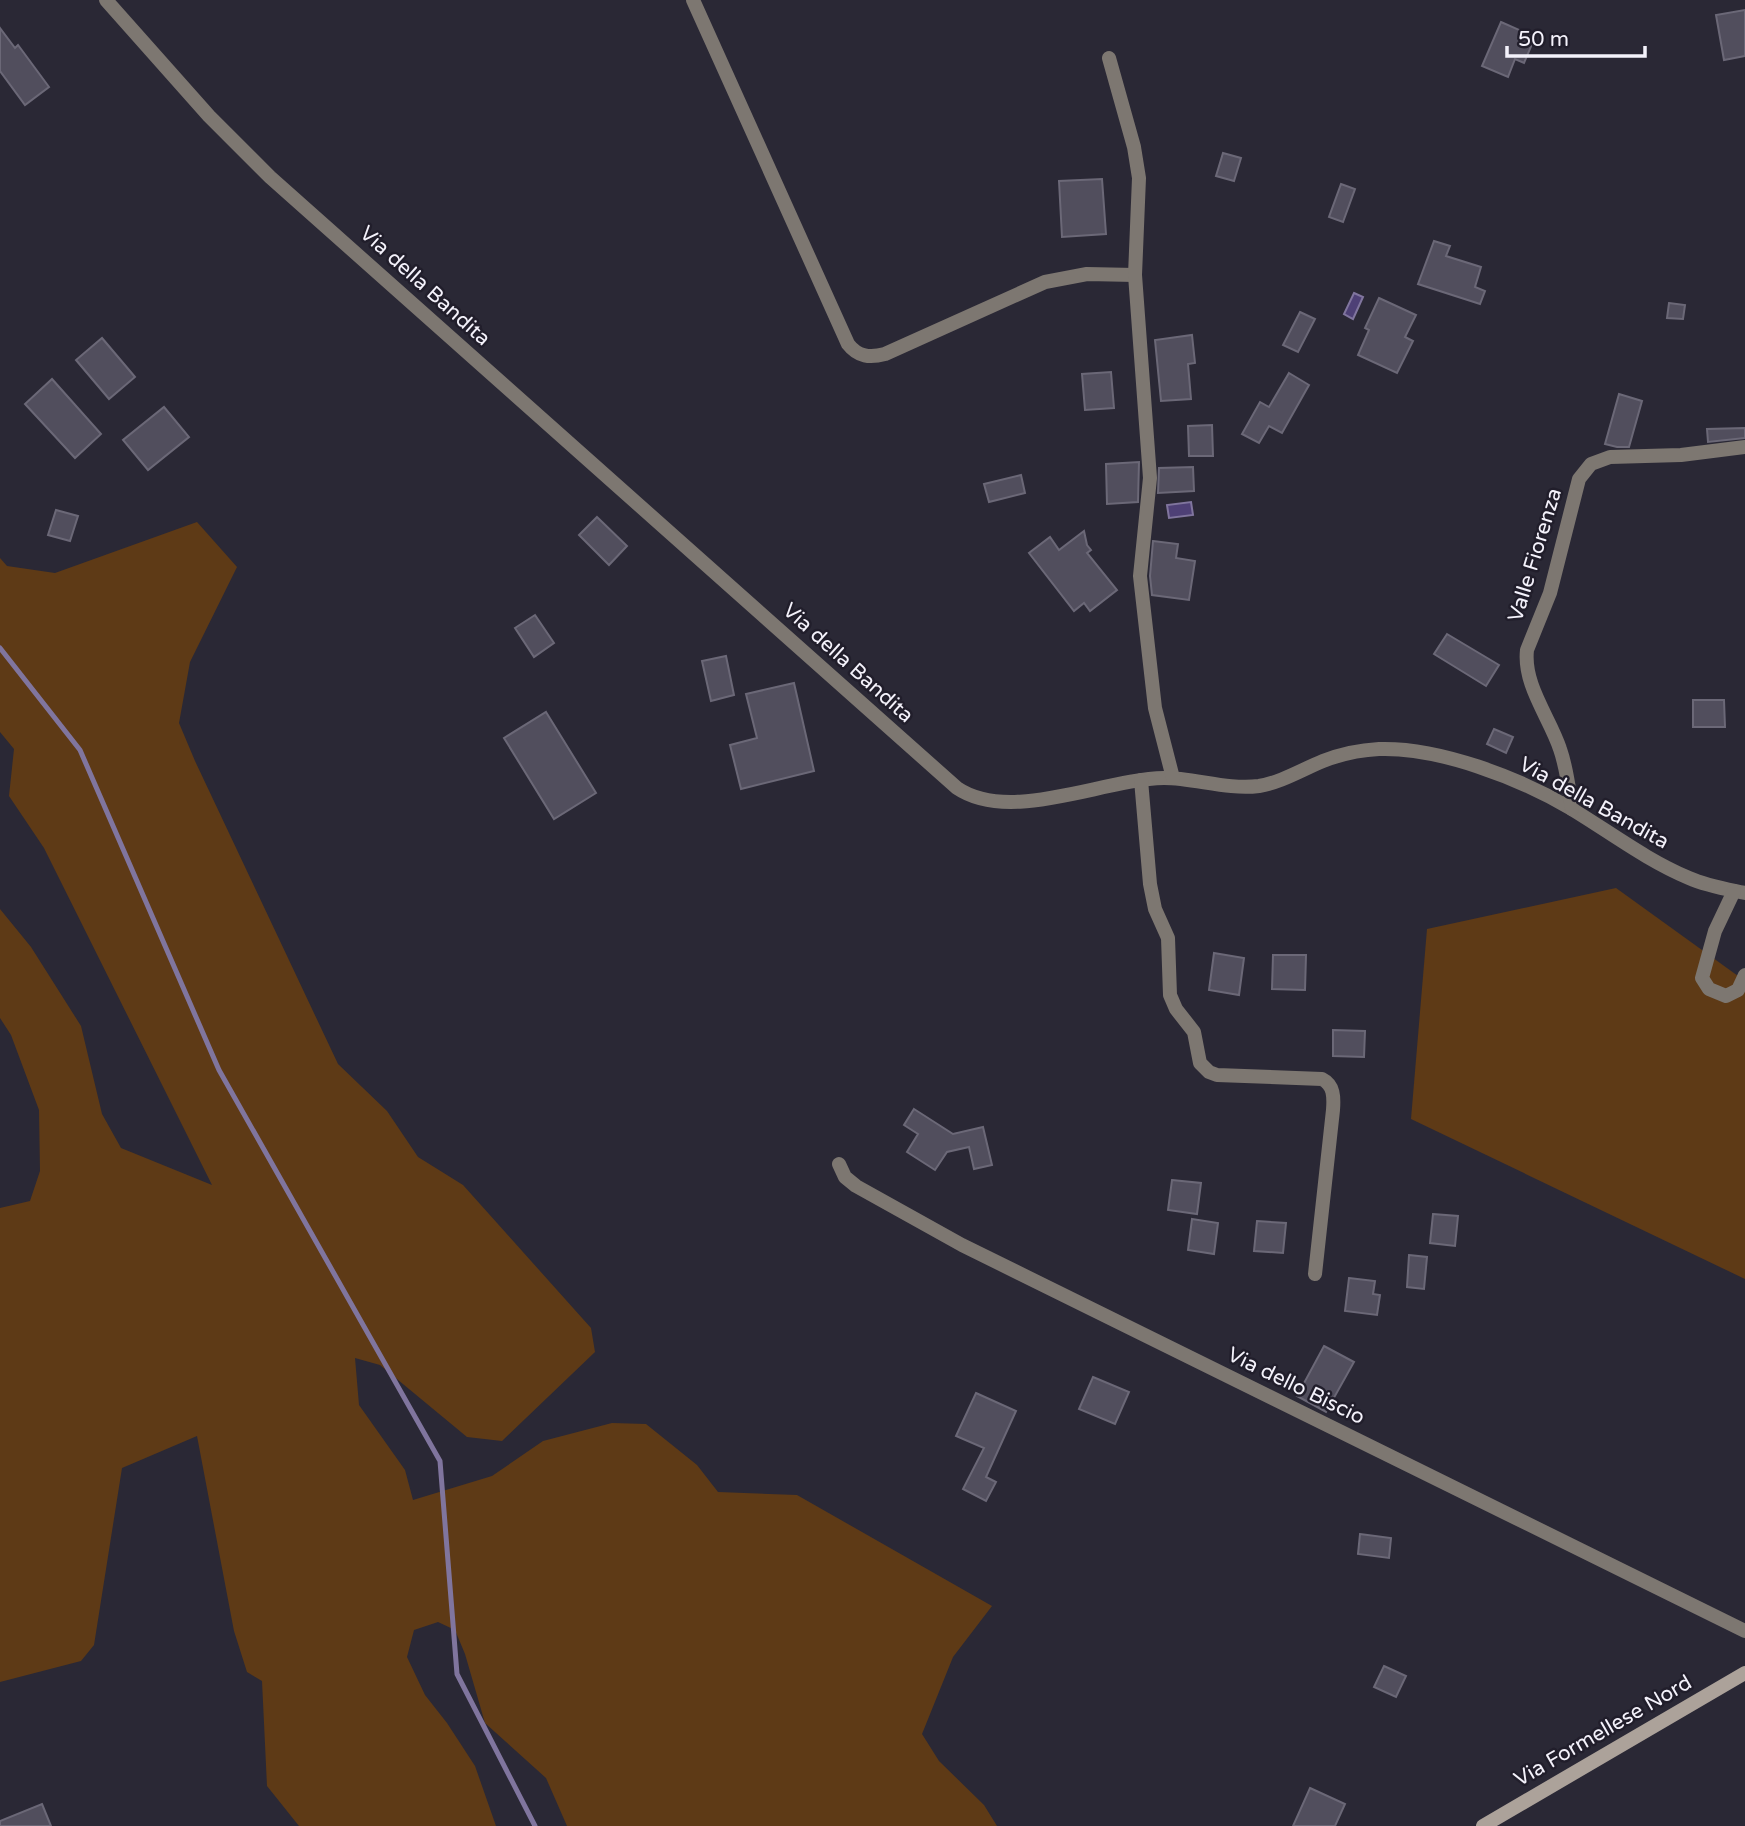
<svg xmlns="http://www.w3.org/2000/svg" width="1745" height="1826" font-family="'Varela Round',sans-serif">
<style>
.green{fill:#5e3a16}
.water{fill:#4e4076;stroke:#80759e;stroke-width:2}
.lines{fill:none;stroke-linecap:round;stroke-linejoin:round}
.stream{stroke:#80759e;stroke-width:5}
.building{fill:#514e5d;stroke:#6b6877;stroke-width:2}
.street{stroke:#7d7771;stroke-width:14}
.secondary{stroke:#aca29a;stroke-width:14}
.labels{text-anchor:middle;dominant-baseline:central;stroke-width:5;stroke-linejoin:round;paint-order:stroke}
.street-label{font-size:21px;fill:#f4f2fb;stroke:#211e2b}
</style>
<rect width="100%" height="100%" fill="#2a2835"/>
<!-- green -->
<g class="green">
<polygon points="197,522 237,567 190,662 179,723 195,761 338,1064 387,1111 418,1157 463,1185 591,1328 595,1352 502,1441 467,1437 380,1365 355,1358 359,1405 405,1470 413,1500 492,1476 543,1441 612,1423 646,1424 697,1465 718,1492 797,1495 992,1606 953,1657 922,1734 939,1761 984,1805 997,1826 567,1826 546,1778 485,1723 465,1654 455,1630 438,1622 414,1630 407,1657 425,1695 447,1723 475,1766 496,1826 299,1826 267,1786 262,1681 247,1672 234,1631 197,1436 122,1468 94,1645 81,1661 0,1682 0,1208 30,1201 40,1171 39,1110 11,1035 0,1018 0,909 31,947 81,1026 102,1114 121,1148 212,1185 44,848 9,796 14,749 0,732 0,558 7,566 55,573"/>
<polygon points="1616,888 1745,981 1745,1279 1411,1119 1427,929"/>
</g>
<!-- water -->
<g class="water">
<polygon points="1354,293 1363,297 1353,319 1344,314"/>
<polygon points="1191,502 1193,515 1169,518 1167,505"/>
</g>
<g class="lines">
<!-- stream -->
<polyline class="stream" points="0,648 80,750 219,1070 440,1461 457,1674 535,1826"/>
</g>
<!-- building -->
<g class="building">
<polygon points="1745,10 1745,56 1724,60 1716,15"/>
<polygon points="1501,22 1535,37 1524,63 1515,59 1508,77 1482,66"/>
<polygon points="0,28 15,48 18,45 49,87 25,105 0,71"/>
<polygon points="1223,153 1241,158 1234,181 1216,176"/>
<polygon points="1102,179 1106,234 1062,237 1059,181"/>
<polygon points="1341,184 1355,189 1343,222 1329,217"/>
<polygon points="1434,241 1450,246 1446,256 1481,267 1475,287 1485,291 1480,304 1418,284"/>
<polygon points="1379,298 1416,315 1405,337 1413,341 1397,373 1358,355 1369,330 1365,328"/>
<polygon points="1669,303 1685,305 1683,319 1667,318"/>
<polygon points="1300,312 1315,319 1298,352 1283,345"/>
<polygon points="1192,335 1195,363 1188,364 1191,399 1161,401 1155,340"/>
<polygon points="102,338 135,377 109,399 76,360"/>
<polygon points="1111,372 1114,408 1085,410 1082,374"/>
<polygon points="1289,373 1309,385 1282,433 1269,426 1259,443 1242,434 1260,402 1269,407"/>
<polygon points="52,379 101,434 75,458 25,404"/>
<polygon points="1619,394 1642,401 1629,447 1617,447 1605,444"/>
<polygon points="164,407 189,437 148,470 123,440"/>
<polygon points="1212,425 1213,456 1189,456 1188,426"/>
<polygon points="1745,428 1745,438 1708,442 1707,429"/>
<polygon points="1139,462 1138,502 1107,504 1106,464"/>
<polygon points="1193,467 1194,491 1158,493 1159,468"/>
<polygon points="1021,475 1025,493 989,502 984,484"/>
<polygon points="56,510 78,516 70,541 48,535"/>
<polygon points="597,517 627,546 609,565 579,535"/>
<polygon points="1084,531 1087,545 1091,550 1087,553 1117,590 1090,611 1084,603 1074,611 1029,553 1050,537 1059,550"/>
<polygon points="1153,541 1178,544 1176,558 1195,561 1189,600 1152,595 1150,576"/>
<polygon points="535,615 554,643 534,657 515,628"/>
<polygon points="1447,634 1499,665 1486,686 1434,654"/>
<polygon points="726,656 734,695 711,701 702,661"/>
<polygon points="794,683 814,771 741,789 730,745 757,738 746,694"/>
<polygon points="1693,700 1724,700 1725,727 1693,727"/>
<polygon points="546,712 596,793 554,819 504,738"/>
<polygon points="1494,729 1513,737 1506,753 1487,744"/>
<polygon points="1214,953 1244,958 1239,995 1209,990"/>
<polygon points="1273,955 1306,955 1305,990 1272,989"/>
<polygon points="1333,1030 1365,1031 1364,1057 1333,1056"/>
<polygon points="914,1109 953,1134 983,1127 992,1165 974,1169 969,1147 947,1152 935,1170 907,1152 918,1134 904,1125"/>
<polygon points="1172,1180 1201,1183 1197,1214 1168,1210"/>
<polygon points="1433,1214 1458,1216 1455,1246 1430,1243"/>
<polygon points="1192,1219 1218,1223 1214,1254 1188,1250"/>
<polygon points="1257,1221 1286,1223 1283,1253 1254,1251"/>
<polygon points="1409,1255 1427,1257 1424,1289 1407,1287"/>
<polygon points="1349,1278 1375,1281 1373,1294 1380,1295 1377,1315 1345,1311"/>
<polygon points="1324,1346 1354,1362 1326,1412 1297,1396"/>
<polygon points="1093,1377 1129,1392 1115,1424 1079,1409"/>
<polygon points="976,1393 1016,1411 986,1477 996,1482 986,1501 963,1489 984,1448 956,1436"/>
<polygon points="1360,1534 1391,1538 1389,1558 1358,1554"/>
<polygon points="1384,1666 1406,1676 1396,1697 1374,1687"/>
<polygon points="1310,1788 1345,1804 1335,1826 1293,1826"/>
<polygon points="42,1804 51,1826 0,1826 0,1821"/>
</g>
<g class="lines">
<!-- street -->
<g class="street">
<path d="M 106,0 L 209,116 L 270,177 L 957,788 C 1010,824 1103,779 1164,778 C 1195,778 1227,790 1259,786 C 1282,782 1301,770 1323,761 C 1341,754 1360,750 1379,749 C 1439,747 1519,778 1570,808 C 1610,832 1646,860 1689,878 C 1707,886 1726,889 1745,893"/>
<path d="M 693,0 L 848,344 C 858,357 870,358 885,354 L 1045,282 L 1087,274 L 1135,275"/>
<polyline points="1109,58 1134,147 1139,178 1135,275 1150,478 1140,576 1155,708 1173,778"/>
<path d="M 1141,780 L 1150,884 L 1155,909 L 1168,938 L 1170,995 L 1176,1009 L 1194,1032 L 1200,1063 L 1209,1072 L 1217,1075 L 1322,1079 C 1334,1085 1334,1097 1333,1110 L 1315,1274"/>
<path d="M 1572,809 C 1569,789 1567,769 1560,749 C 1550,718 1523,685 1527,650 L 1550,593 L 1579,479 L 1591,464 L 1610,457 L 1681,455 L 1745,447"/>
<polyline points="1734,891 1715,931 1702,978 1709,989 1726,996 1738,990 1745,975"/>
<polyline points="839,1164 845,1177 856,1186 962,1245 1745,1631"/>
</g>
<!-- secondary -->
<polyline class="secondary" points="1483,1826 1745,1673"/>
</g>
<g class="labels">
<!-- street labels -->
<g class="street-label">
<text transform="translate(425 286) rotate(42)">Via della Bandita</text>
<text transform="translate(1535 555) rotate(-73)">Valle Fiorenza</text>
<text transform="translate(848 663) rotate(42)">Via della Bandita</text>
<text transform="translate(1594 803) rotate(29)">Via della Bandita</text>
<text transform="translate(1296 1386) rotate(26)">Via dello Biscio</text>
<text transform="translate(1603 1731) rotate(-30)">Via Formellese Nord</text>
</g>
</g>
<!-- scale -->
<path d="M1507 46v10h138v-10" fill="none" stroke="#f4f2fb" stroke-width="3.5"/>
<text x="1518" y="46" font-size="21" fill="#f4f2fb" stroke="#211e2b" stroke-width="5" paint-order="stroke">50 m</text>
</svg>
